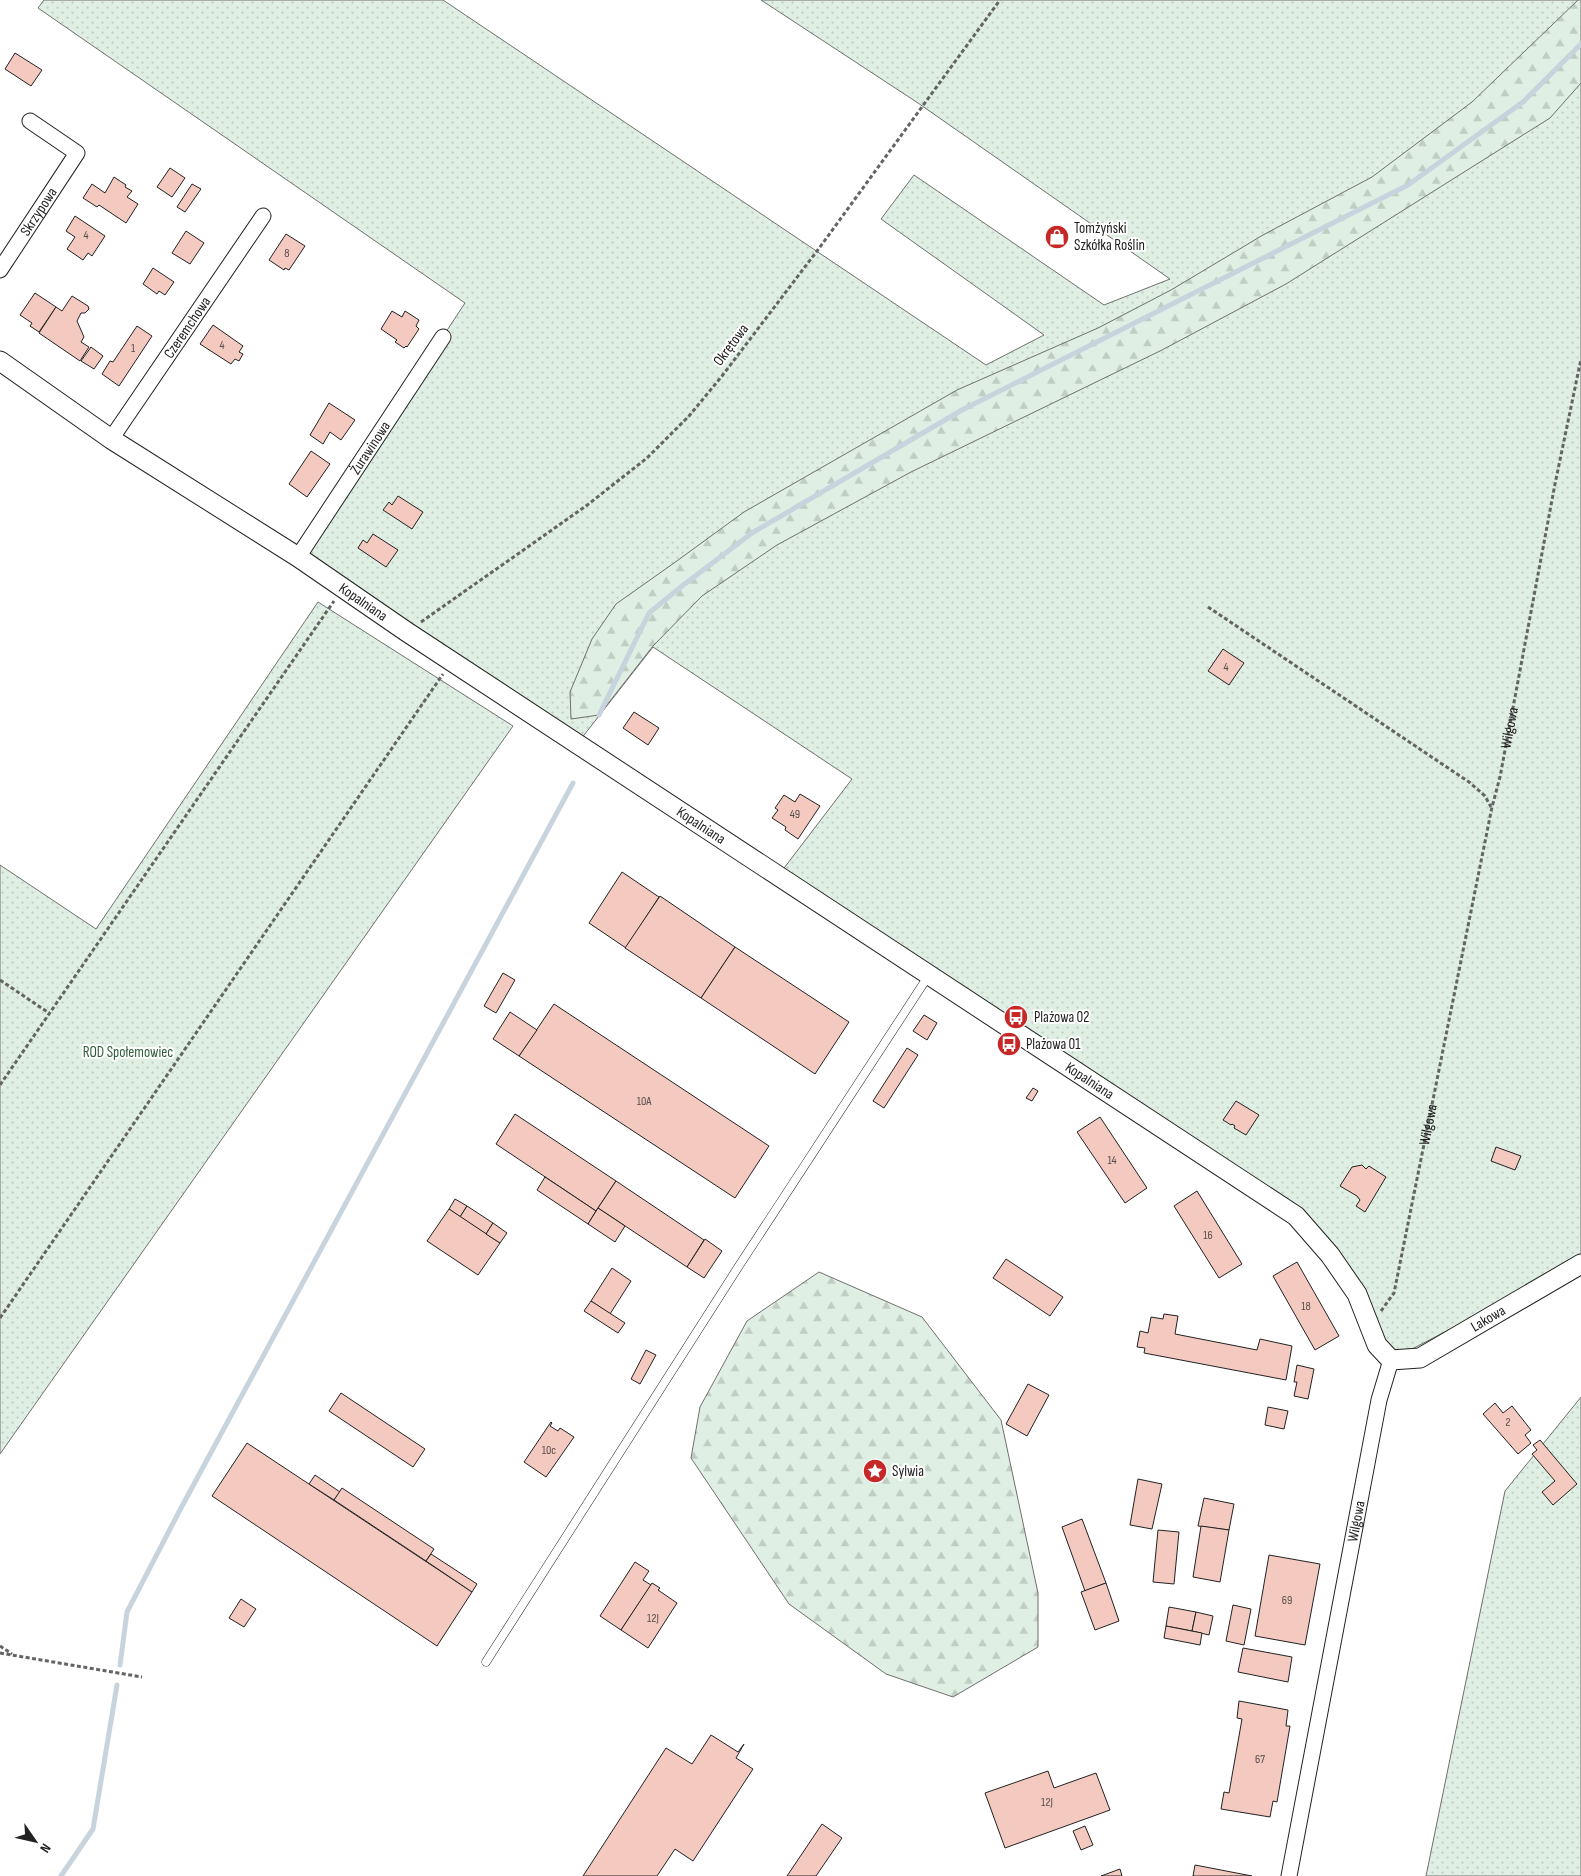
<svg xmlns="http://www.w3.org/2000/svg" width="1581" height="1876" font-family="'Sofia Sans Condensed',sans-serif">
<style>
.grass{fill:url(#grass-dots);stroke:#6f6f6f}
.forest{fill:url(#forest-firs);stroke:#6f6f6f}
.lines{fill:none;stroke-linecap:round;stroke-linejoin:round}
.stream{stroke:#c7d3dd;stroke-width:5}
.building{fill:#f3c9c0;stroke:#222}
.service-casing{stroke:#222;stroke-width:9}
.minor-casing{stroke:#222;stroke-width:17}
.tertiary-casing{stroke:#222;stroke-width:21}
.path{stroke:#646464;stroke-width:3;stroke-dasharray:4 2.5;stroke-linecap:butt}
.service{stroke:#fff;stroke-width:8}
.minor{stroke:#fff;stroke-width:15}
.tertiary{stroke:#fff;stroke-width:19}
.labels{text-anchor:middle;dominant-baseline:central;stroke-width:4;stroke-linejoin:round;paint-order:stroke}
.number-label{font-size:12px;fill:#564c4a}
.street-label{font-size:15px;fill:#222;stroke:#fff}
.poi-label{font-size:15px;fill:#222;stroke:#fff;text-anchor:start}
.park-label{font-size:15px;fill:#2f5e38;stroke:#fff}
</style>
<defs>
<pattern id="grass-dots" width="8" height="8" patternUnits="userSpaceOnUse" patternTransform="scale(1.25)"><rect width="8" height="8" fill="#e0efe3"/><path d="M2 2h.1M6 6h.1" fill="none" stroke="#c0cdc2" stroke-width="1.8" stroke-linecap="round"/></pattern>
<pattern id="forest-firs" width="22" height="20" patternUnits="userSpaceOnUse" patternTransform="scale(1.25)"><rect width="22" height="20" fill="#e0efe3"/><path d="M5 1l3.5 6h-7zM16 11l3.5 6h-7z" fill="#c0cdc2"/></pattern>
</defs>
<rect width="100%" height="100%" fill="#fff"/>
<!-- grass -->
<g class="grass">
<polygon points="44,0 443,0 986,365 1044,335 881,219 914,175 1104,305 1170,279 918,103 761,0 1581,0 1581,1261 1391,1360 1369,1322 1296,1216 778,876 852,779 653,647 577,744 298,557 465,303 38,8"/>
<polygon points="318,602 513,726 0,1454 0,865 96,929"/>
<polygon points="1581,1397 1581,1876 1426,1876 1505,1491"/>
</g>
<!-- forest -->
<g class="forest">
<polygon points="1578,0 1581,0 1581,83 1550,118 1286,284 1162,350 911,472 777,545 702,596 653,646 599,715 571,719 570,692 592,639 616,604 674,563 744,512 957,390 1098,328 1171,290 1263,235 1372,177 1472,102"/>
<polygon points="819,1272 922,1317 1001,1420 1038,1593 1038,1647 953,1697 886,1674 789,1604 691,1458 700,1407 747,1321"/>
</g>
<g class="lines">
<!-- stream -->
<g class="stream">
<polyline points="599,715 649,613 682,586 752,533 962,410 1408,185 1523,102 1581,44"/>
<polyline points="120,1665 127,1612 181,1508 573,783"/>
<polyline points="61,1876 93,1829 117,1685"/>
</g>
</g>
<!-- building -->
<g class="building">
<polygon points="15,53 42,70 31,86 5,69"/>
<polygon points="170,168 185,178 172,197 157,187"/>
<polygon points="114,177 126,185 125,187 132,191 127,197 138,204 126,223 99,205 97,207 83,198 92,184 105,193"/>
<polygon points="192,184 201,189 185,212 177,207"/>
<polygon points="75,216 105,236 92,256 88,253 83,260 67,249 75,237 66,231"/>
<polygon points="186,231 204,243 190,264 172,253"/>
<polygon points="286,234 305,246 289,270 285,268 284,270 269,260"/>
<polygon points="153,268 174,282 165,295 159,291 157,294 143,284"/>
<polygon points="35,293 56,307 39,332 30,326 32,323 20,315"/>
<polygon points="72,296 88,306 89,309 85,313 81,313 77,321 84,337 81,342 89,347 80,361 39,333 56,307 62,311"/>
<polygon points="392,311 402,317 405,311 419,320 416,326 419,329 407,347 406,346 404,348 395,342 397,340 381,329"/>
<polygon points="213,325 243,346 239,352 243,354 239,361 235,359 231,364 200,344"/>
<polygon points="137,326 152,336 119,386 102,374 110,361 113,362"/>
<polygon points="91,347 103,356 94,369 81,361"/>
<polygon points="329,403 355,420 341,440 330,432 323,444 310,435"/>
<polygon points="311,451 330,464 307,497 289,484"/>
<polygon points="398,496 423,512 412,529 383,510 389,502 392,505"/>
<polygon points="373,534 398,550 386,567 358,548 363,540 367,543"/>
<polygon points="1223,649 1244,663 1229,685 1208,671"/>
<polygon points="634,712 659,728 648,745 623,728"/>
<polygon points="800,794 820,806 798,839 785,830 786,827 772,818 778,810 775,808 784,795 795,802"/>
<polygon points="622,872 659,897 626,948 589,923"/>
<polygon points="660,896 735,947 701,998 625,948"/>
<polygon points="735,947 849,1022 815,1074 701,998"/>
<polygon points="503,973 515,980 496,1013 484,1006"/>
<polygon points="554,1004 769,1146 735,1198 519,1056"/>
<polygon points="510,1012 537,1030 519,1056 493,1039"/>
<polygon points="924,1015 937,1023 927,1040 913,1031"/>
<polygon points="907,1048 918,1055 884,1108 873,1101"/>
<polygon points="1033,1088 1038,1091 1032,1101 1026,1098"/>
<polygon points="1236,1101 1259,1115 1246,1135 1234,1128 1235,1126 1232,1124 1231,1125 1223,1120"/>
<polygon points="515,1114 616,1181 596,1211 496,1144"/>
<polygon points="1100,1117 1147,1188 1125,1203 1077,1132"/>
<polygon points="1496,1147 1521,1156 1515,1170 1491,1161"/>
<polygon points="1362,1165 1366,1169 1369,1166 1386,1177 1365,1212 1356,1206 1360,1200 1357,1196 1340,1186 1352,1167"/>
<polygon points="545,1177 596,1211 588,1224 537,1190"/>
<polygon points="616,1181 704,1240 687,1267 598,1208"/>
<polygon points="1197,1191 1242,1264 1219,1278 1174,1206"/>
<polygon points="455,1199 467,1206 460,1217 449,1209"/>
<polygon points="467,1206 493,1223 486,1234 460,1217"/>
<polygon points="598,1208 625,1226 615,1242 588,1224"/>
<polygon points="449,1209 500,1243 478,1275 427,1241"/>
<polygon points="493,1223 507,1233 500,1243 486,1234"/>
<polygon points="705,1239 722,1251 704,1278 687,1267"/>
<polygon points="1006,1259 1063,1297 1050,1316 993,1278"/>
<polygon points="1297,1262 1339,1336 1315,1350 1273,1276"/>
<polygon points="612,1268 631,1281 610,1314 591,1301"/>
<polygon points="591,1301 625,1323 618,1333 584,1311"/>
<polygon points="1164,1314 1178,1316 1175,1334 1257,1350 1260,1339 1292,1346 1286,1380 1144,1353 1145,1348 1137,1347 1140,1331 1148,1333 1151,1317 1163,1319"/>
<polygon points="646,1350 656,1355 640,1384 631,1379"/>
<polygon points="1297,1365 1314,1369 1308,1399 1294,1396 1297,1382 1294,1382"/>
<polygon points="1028,1384 1049,1395 1027,1436 1006,1424"/>
<polygon points="341,1393 425,1449 413,1467 329,1411"/>
<polygon points="1495,1403 1503,1413 1512,1406 1531,1430 1525,1435 1531,1443 1518,1454 1483,1414"/>
<polygon points="1268,1407 1288,1411 1284,1429 1265,1425"/>
<polygon points="551,1422 552,1423 550,1426 558,1431 560,1428 574,1437 546,1477 524,1462"/>
<polygon points="1540,1440 1577,1484 1553,1505 1542,1492 1555,1481 1532,1454 1537,1450 1533,1445"/>
<polygon points="247,1443 472,1592 437,1646 212,1496"/>
<polygon points="315,1475 340,1492 334,1500 309,1484"/>
<polygon points="1138,1479 1162,1484 1152,1529 1130,1525"/>
<polygon points="342,1488 434,1549 426,1561 334,1500"/>
<polygon points="1204,1498 1234,1504 1229,1530 1198,1526"/>
<polygon points="1082,1519 1106,1583 1085,1591 1062,1527"/>
<polygon points="1201,1526 1229,1530 1220,1582 1193,1577"/>
<polygon points="1158,1530 1179,1532 1174,1584 1153,1582"/>
<polygon points="431,1554 477,1584 472,1592 426,1561"/>
<polygon points="1269,1555 1320,1564 1305,1645 1255,1636"/>
<polygon points="635,1562 649,1571 643,1580 651,1585 621,1630 600,1616"/>
<polygon points="652,1583 660,1588 658,1590 677,1603 648,1648 621,1630"/>
<polygon points="1106,1583 1119,1621 1095,1630 1081,1592"/>
<polygon points="241,1599 256,1609 244,1627 229,1618"/>
<polygon points="1233,1605 1251,1609 1244,1645 1226,1641"/>
<polygon points="1169,1607 1196,1612 1192,1631 1166,1626"/>
<polygon points="1196,1612 1213,1616 1209,1635 1192,1631"/>
<polygon points="1166,1626 1202,1633 1200,1645 1164,1638"/>
<polygon points="1243,1648 1292,1657 1288,1682 1238,1672"/>
<polygon points="1239,1701 1288,1710 1286,1726 1290,1726 1277,1802 1273,1801 1270,1817 1221,1809 1224,1792 1229,1793 1242,1719 1237,1718"/>
<polygon points="711,1735 738,1752 744,1744 736,1758 753,1769 693,1861 675,1849 657,1876 583,1876 666,1748 692,1764"/>
<polygon points="1048,1771 1054,1788 1096,1773 1110,1810 1005,1848 985,1793"/>
<polygon points="822,1824 842,1838 816,1876 787,1876"/>
<polygon points="1085,1826 1093,1845 1081,1850 1073,1831"/>
<polygon points="1195,1865 1252,1876 1193,1876"/>
<polygon points="1120,1869 1122,1876 1101,1876"/>
</g>
<g class="lines">
<!-- service casing -->
<g class="service-casing">
<polyline id="service" points="486,1662 735,1272 929,975"/>
</g>
<!-- minor casing -->
<g class="minor-casing">
<g id="minor">
<path id="s2" d="M 0,270 L 77,153 L 30,121"/>
<path id="s3" d="M 111,439 L 263,216"/>
<path id="s4" d="M 298,557 L 443,337"/>
<path id="s5" d="M 1289,1876 L 1379,1400 L 1391,1360"/>
</g>
</g>
<!-- tertiary casing -->
<g class="tertiary-casing">
<g id="tertiary">
<path id="s6" d="M 0,361 L 111,439 L 298,557 L 407,632 L 1296,1216 L 1330,1255 L 1357,1294 L 1377,1345 L 1391,1360 L 1420,1358 L 1581,1264"/>
</g>
</g>
<!-- path -->
<g class="path">
<polyline points="1208,607 1469,782 1485,796 1491,807"/>
<polyline points="421,622 586,506 647,458 689,416 722,376 817,251 1000,0"/>
<polyline points="0,980 49,1013"/>
<polyline points="0,1085 334,601"/>
<path id="s1" d="M 1381,1311 L 1394,1293 L 1492,807 L 1500,777 L 1555,484 L 1581,359"/>
<polyline points="0,1318 443,674"/>
<polyline points="0,1646 12,1654"/>
<polyline points="0,1653 142,1677"/>
</g>
<!-- service -->
<use href="#service" class="service"/>
<!-- minor -->
<use href="#minor" class="minor"/>
<!-- tertiary -->
<use href="#tertiary" class="tertiary"/>
</g>
<!-- icons -->
<defs>
<g id="shop-disc" transform="scale(1.25)"><circle r="9.5" fill="#c62828" stroke="#fff"/><path d="M-5-2.5h2.3a2.7 3.5 0 0 1 5.4 0H5L5.5 6h-11ZM-1.5-2.5h3a1.5 2.3 0 0 0-3 0Z" fill="#fff"/></g>
<g id="bus-disc" transform="scale(1.25)"><circle r="9.5" fill="#c62828" stroke="#fff"/><path d="M-5-6H5V4H4V6H2V4H-2V6H-4V4H-5ZM-3.5-4V0h7V-4ZM-3.5 1.2v1.5H-2V1.2ZM2 1.2v1.5H3.5V1.2Z" fill="#fff"/></g>
<g id="sight-disc" transform="scale(1.25)"><circle r="9.5" fill="#c62828" stroke="#fff"/><path d="M0-6L1.8-2.2L6-1.7L2.9 1.2L3.7 5.4L0 3.3L-3.7 5.4L-2.9 1.2L-6-1.7L-1.8-2.2Z" fill="#fff"/></g>
</defs>
<g fill-rule="evenodd">
<use href="#shop-disc" x="1057" y="237"/>
<use href="#bus-disc" x="1016" y="1017"/>
<use href="#bus-disc" x="1009" y="1044"/>
<use href="#sight-disc" x="875" y="1471"/>
</g>
<g class="labels">
<!-- number labels -->
<g class="number-label">
<text x="86" y="235">4</text>
<text x="287" y="253">8</text>
<text x="222" y="345">4</text>
<text x="133" y="348">1</text>
<text x="1226" y="667">4</text>
<text x="795" y="814">49</text>
<text x="644" y="1101">10A</text>
<text x="1112" y="1160">14</text>
<text x="1208" y="1235">16</text>
<text x="1306" y="1306">18</text>
<text x="1508" y="1422">2</text>
<text x="549" y="1450">10c</text>
<text x="1287" y="1600">69</text>
<text x="653" y="1618">12J</text>
<text x="1260" y="1759">67</text>
<text x="1047" y="1802">12J</text>
</g>
<!-- street labels -->
<g class="street-label">
<text stroke="none"><textPath href="#s2" startOffset="70">Skrzypowa</textPath></text>
<text stroke="none"><textPath href="#s3" startOffset="135">Czeremchowa</textPath></text>
<text transform="translate(731 345) rotate(-53)">Okrętowa</text>
<text stroke="none"><textPath href="#s4" startOffset="131">Żurawinowa</textPath></text>
<text stroke="none"><textPath href="#s6" startOffset="436">Kopalniana</textPath></text>
<text stroke="none"><textPath href="#s1" startOffset="599">Wilgowa</textPath></text>
<text stroke="none"><textPath href="#s6" startOffset="841">Kopalniana</textPath></text>
<text stroke="none"><textPath href="#s6" startOffset="1306">Kopalniana</textPath></text>
<text stroke="none"><textPath href="#s1" startOffset="194">Wilgowa</textPath></text>
<text stroke="none"><textPath href="#s6" startOffset="1835">Lakowa</textPath></text>
<text stroke="none"><textPath href="#s5" startOffset="361">Wilgowa</textPath></text>
</g>
<!-- poi labels -->
<g class="poi-label">
<text x="1074" y="228">Tomżyński<tspan x="1074" dy="17">Szkółka Roślin</tspan></text>
<text x="1034" y="1017">Plażowa 02</text>
<text x="1026" y="1044">Plażowa 01</text>
<text x="892" y="1471">Sylwia</text>
</g>
<!-- park labels -->
<g class="park-label">
<text x="128" y="1052">ROD Społemowiec</text>
</g>
</g>
<!-- north arrow -->
<g transform="translate(35 1841) rotate(124)" stroke="#ffffff" stroke-width="4" paint-order="stroke">
<path d="M0-4L9 19L0 12L-9 19Z" fill="#222222"/>
<text y="-8" font-size="14" font-weight="bold" text-anchor="middle" fill="#222222">N</text>
</g>
</svg>
